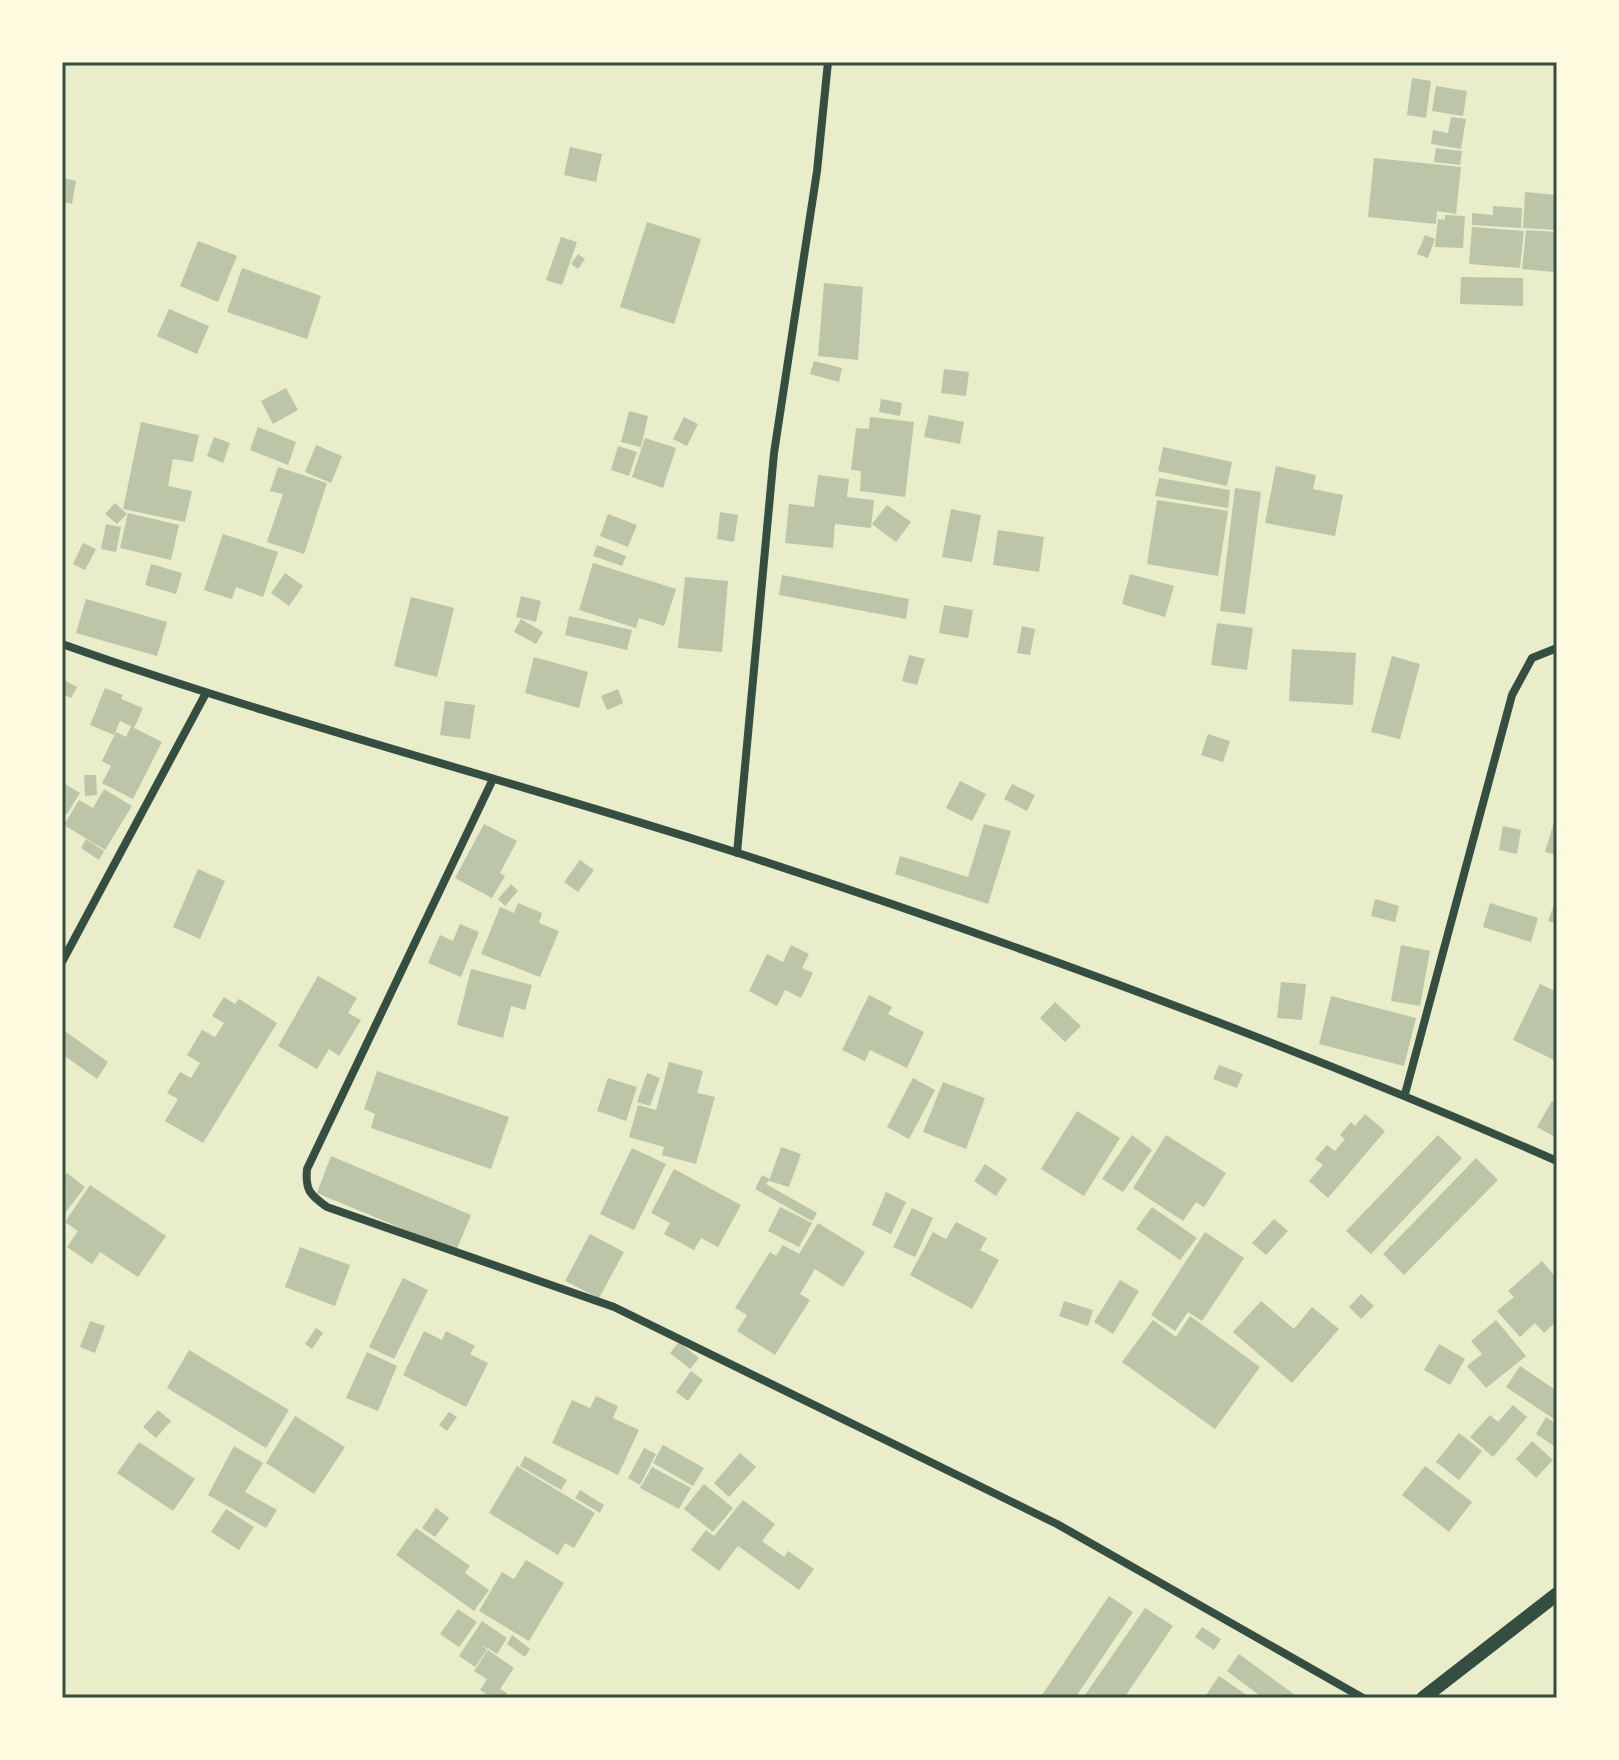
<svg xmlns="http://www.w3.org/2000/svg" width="1619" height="1760" font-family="Rubik,sans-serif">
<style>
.building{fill:#bcc5a7}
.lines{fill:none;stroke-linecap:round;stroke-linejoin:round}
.minor{stroke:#344e41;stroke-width:8}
.tertiary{stroke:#344e41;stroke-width:14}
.neatline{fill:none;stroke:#344e41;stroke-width:3}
</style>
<rect width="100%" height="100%" fill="#e9edc9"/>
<!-- building -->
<g class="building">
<polygon points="1412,78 1431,81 1426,118 1407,115"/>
<polygon points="1436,86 1467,91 1463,116 1432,111"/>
<polygon points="1451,117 1466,119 1461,149 1431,144 1433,130 1448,133"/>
<polygon points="570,147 602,154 596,182 564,175"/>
<polygon points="1436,148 1462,151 1460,165 1434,162"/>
<polygon points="1374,158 1461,167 1456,214 1437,211 1436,224 1368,217"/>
<polygon points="63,178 76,181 72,204 62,202"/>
<polygon points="1525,192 1557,195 1554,230 1523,228"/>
<polygon points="1493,206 1522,208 1521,228 1472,225 1472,213 1493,215"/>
<polygon points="1445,215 1465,216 1463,248 1435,247 1438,219 1445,220"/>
<polygon points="647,222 701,239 674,324 620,307"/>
<polygon points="1472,227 1524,231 1520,268 1469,264"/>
<polygon points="1526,230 1557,232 1554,272 1522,269"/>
<polygon points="1425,235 1435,239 1428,258 1417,254"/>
<polygon points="561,237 577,242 562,285 546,280"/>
<polygon points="198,241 237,256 218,302 180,286"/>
<polygon points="578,254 585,259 578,269 571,264"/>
<polygon points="242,268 321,296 307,339 227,312"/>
<polygon points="1461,277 1523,278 1523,306 1460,304"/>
<polygon points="824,283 863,287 858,360 818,356"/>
<polygon points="169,309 209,326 197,354 157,336"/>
<polygon points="814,361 842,368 839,382 810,374"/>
<polygon points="944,369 969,372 966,396 941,393"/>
<polygon points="286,388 298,410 273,424 261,401"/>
<polygon points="881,399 902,403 900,416 879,412"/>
<polygon points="629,411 648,416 641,447 621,442"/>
<polygon points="929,415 964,422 960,444 924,437"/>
<polygon points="684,417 698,424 687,446 673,439"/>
<polygon points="870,417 914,422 905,497 860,491 861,471 851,470 856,428 869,429"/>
<polygon points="141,422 199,435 193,462 173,459 168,486 192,491 185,522 123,509"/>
<polygon points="258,427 296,442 288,465 250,450"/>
<polygon points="214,437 230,443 223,463 207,456"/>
<polygon points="645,438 676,448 663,488 632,477"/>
<polygon points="316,445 342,456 331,483 305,472"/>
<polygon points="618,446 637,452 629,476 611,470"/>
<polygon points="1163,447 1232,462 1227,486 1158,471"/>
<polygon points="1276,466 1316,475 1313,489 1343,495 1335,536 1265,523"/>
<polygon points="278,467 327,483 304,554 267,542 283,494 270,491"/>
<polygon points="818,475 849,479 847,497 874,500 871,528 835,524 833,548 785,543 789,504 814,507"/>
<polygon points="1159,478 1230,490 1228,508 1155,496"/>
<polygon points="1235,488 1261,492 1245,614 1220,611"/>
<polygon points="1157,500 1228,511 1218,576 1147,564"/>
<polygon points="115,503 127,514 117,524 105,514"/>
<polygon points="887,505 911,522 896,542 872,524"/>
<polygon points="951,509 981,515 972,562 942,557"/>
<polygon points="720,512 738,515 734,542 717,539"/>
<polygon points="128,513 179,525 171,560 120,548"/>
<polygon points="608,514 637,525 628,547 600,536"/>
<polygon points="106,524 121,527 116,552 101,549"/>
<polygon points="998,530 1044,537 1039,572 993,565"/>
<polygon points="223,534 278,552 263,597 236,587 232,599 204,590"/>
<polygon points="83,543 96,549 85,570 73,564"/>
<polygon points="597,545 626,556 622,566 593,556"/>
<polygon points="593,563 676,589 664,626 639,618 636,628 579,610"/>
<polygon points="151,564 182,573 176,594 145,585"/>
<polygon points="285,573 303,586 289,606 271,593"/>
<polygon points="1130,574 1174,586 1165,617 1122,604"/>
<polygon points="782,575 909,599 906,619 779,595"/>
<polygon points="685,577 728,581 722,652 678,648"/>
<polygon points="521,596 541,601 536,622 516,617"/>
<polygon points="411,597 454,608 437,677 394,666"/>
<polygon points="86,599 167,622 157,656 76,633"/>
<polygon points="944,605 973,610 968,638 939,633"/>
<polygon points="569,616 632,630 627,650 565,635"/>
<polygon points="521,619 543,632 536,644 514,632"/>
<polygon points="1217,623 1253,628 1247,670 1211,665"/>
<polygon points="1022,626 1035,629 1030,655 1017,653"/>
<polygon points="1292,649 1356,653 1353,705 1289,701"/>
<polygon points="909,655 925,659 917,685 902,681"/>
<polygon points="1392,656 1420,664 1400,739 1371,732"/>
<polygon points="534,657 588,672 579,708 525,693"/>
<polygon points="62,679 77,687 71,698 62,694"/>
<polygon points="105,688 123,695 121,699 143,708 134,728 162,742 133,799 102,783 111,766 102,761 116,732 126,737 131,726 120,721 114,735 90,725"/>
<polygon points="618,689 623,703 607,710 601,696"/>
<polygon points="445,701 475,705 470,739 440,735"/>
<polygon points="1208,734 1230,741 1223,762 1201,755"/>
<polygon points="84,775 96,775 97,795 85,796"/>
<polygon points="960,781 986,794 972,821 946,808"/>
<polygon points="62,782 80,793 67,814 62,811"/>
<polygon points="1012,784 1035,795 1027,811 1004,799"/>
<polygon points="104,789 132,806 105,850 64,825 79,800 93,808"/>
<polygon points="1556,815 1557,815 1557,855 1545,852"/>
<polygon points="484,824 517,841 500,873 505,876 492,898 455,878"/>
<polygon points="984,824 1011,831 988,904 895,874 900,856 968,877"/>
<polygon points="1503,826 1521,830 1517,854 1499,850"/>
<polygon points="86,839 104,851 99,860 81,848"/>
<polygon points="580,860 594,870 578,892 564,882"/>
<polygon points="198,869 225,881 200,939 173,927"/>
<polygon points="511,884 518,891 505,906 498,899"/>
<polygon points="1557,896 1557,924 1548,921"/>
<polygon points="1375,899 1399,906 1395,922 1371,916"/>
<polygon points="518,903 542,913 539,923 559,931 540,977 481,954 500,907 514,913"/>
<polygon points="1490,903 1538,918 1531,942 1483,927"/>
<polygon points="460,924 479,932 461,977 428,963 440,935 453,941"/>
<polygon points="791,945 809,954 802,968 813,973 801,998 785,990 777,1006 749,991 767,954 783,962"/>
<polygon points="1401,945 1430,951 1420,1006 1391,1001"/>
<polygon points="471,969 532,985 525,1010 511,1006 503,1038 457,1025"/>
<polygon points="318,976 357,998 348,1013 361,1020 339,1056 329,1049 317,1069 278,1046"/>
<polygon points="1281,982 1306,984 1302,1020 1277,1018"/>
<polygon points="1540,984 1557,992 1557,1053 1554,1060 1513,1040"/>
<polygon points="869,995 892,1007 888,1014 924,1032 907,1068 870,1050 865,1061 842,1050"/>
<polygon points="1331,996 1416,1018 1404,1066 1319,1044"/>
<polygon points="224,997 235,1004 239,999 277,1023 203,1143 165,1121 178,1099 167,1093 180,1072 191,1078 200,1063 187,1055 202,1030 215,1037 224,1023 212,1016"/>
<polygon points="1055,1002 1081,1026 1065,1042 1040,1018"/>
<polygon points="62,1029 108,1062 97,1079 62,1054"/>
<polygon points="669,1062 703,1071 697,1093 715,1097 696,1164 662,1155 664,1147 629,1137 638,1105 656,1110"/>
<polygon points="1219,1065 1243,1074 1237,1088 1213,1079"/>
<polygon points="377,1071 509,1117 491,1169 371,1128 375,1114 364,1109"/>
<polygon points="647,1073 660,1078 650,1106 637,1102"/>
<polygon points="608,1078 637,1087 626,1121 597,1111"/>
<polygon points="913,1078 935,1090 909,1139 887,1127"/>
<polygon points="943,1082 985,1098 966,1149 923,1132"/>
<polygon points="1552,1101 1557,1104 1557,1138 1537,1127"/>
<polygon points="1077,1111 1120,1138 1084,1196 1041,1169"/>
<polygon points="1365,1114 1385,1131 1328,1198 1309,1181 1323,1165 1315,1159 1327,1145 1335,1151 1345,1139 1340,1135 1351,1122 1355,1126"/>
<polygon points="1132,1135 1152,1150 1123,1192 1102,1179"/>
<polygon points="1166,1135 1226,1173 1204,1207 1196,1202 1183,1221 1133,1188"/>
<polygon points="1438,1135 1462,1158 1371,1254 1346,1231"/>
<polygon points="781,1147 801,1154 789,1187 769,1181"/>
<polygon points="632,1148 666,1164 634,1230 600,1214"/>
<polygon points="331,1156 471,1215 456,1251 317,1193"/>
<polygon points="1476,1158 1498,1180 1404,1275 1383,1254"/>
<polygon points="985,1164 1007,1179 996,1196 974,1181"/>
<polygon points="674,1169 741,1205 718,1247 701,1238 694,1250 664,1234 670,1223 651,1213"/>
<polygon points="67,1173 85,1187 62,1217 62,1179"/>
<polygon points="762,1175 770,1179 766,1184 817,1213 812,1221 755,1189"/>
<polygon points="90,1185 166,1236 138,1277 100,1252 92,1264 67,1247 78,1231 65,1222"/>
<polygon points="886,1192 906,1202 891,1234 872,1225"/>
<polygon points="780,1207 812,1223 799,1247 768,1231"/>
<polygon points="1152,1207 1197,1238 1180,1260 1136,1229"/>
<polygon points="912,1208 933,1218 915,1257 893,1247"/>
<polygon points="1274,1219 1288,1231 1266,1255 1252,1243"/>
<polygon points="956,1222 987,1238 980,1250 999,1260 972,1309 910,1275 933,1232 946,1239"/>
<polygon points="818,1223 865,1252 843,1287 815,1269 800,1294 810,1300 775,1355 737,1331 747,1315 735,1308 770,1252 776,1256 783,1245 799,1254"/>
<polygon points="1205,1232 1244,1258 1202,1321 1188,1312 1175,1331 1151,1315"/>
<polygon points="590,1234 624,1252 599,1298 565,1281"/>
<polygon points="300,1247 350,1265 335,1306 285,1287"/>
<polygon points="1542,1261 1557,1279 1557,1321 1544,1333 1535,1323 1520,1337 1497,1311 1514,1297 1508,1291"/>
<polygon points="403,1278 428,1290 394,1359 369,1347"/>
<polygon points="1120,1280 1139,1291 1113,1334 1094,1322"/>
<polygon points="1361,1294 1374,1306 1361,1319 1349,1307"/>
<polygon points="1064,1301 1093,1310 1088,1326 1059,1316"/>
<polygon points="1261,1301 1294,1329 1312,1307 1339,1329 1292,1383 1233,1332"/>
<polygon points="1190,1316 1260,1367 1215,1429 1122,1362 1153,1320 1176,1337"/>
<polygon points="1496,1320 1526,1356 1486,1388 1467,1366 1482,1354 1471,1341"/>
<polygon points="90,1321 105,1326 95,1353 80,1347"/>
<polygon points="316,1328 323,1333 312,1349 305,1344"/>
<polygon points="424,1331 442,1340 446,1331 475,1346 470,1354 488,1363 466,1407 403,1375"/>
<polygon points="679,1342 699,1358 690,1369 670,1353"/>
<polygon points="1439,1344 1465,1359 1450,1385 1424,1370"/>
<polygon points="189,1350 289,1410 266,1448 167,1388"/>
<polygon points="367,1352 397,1366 378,1411 346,1398"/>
<polygon points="1520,1366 1557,1391 1557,1421 1506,1387"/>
<polygon points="691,1371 703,1380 688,1401 676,1392"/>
<polygon points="596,1396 618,1406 613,1418 639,1430 618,1475 552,1443 572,1400 590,1408"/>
<polygon points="1513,1405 1527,1417 1493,1457 1470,1437 1490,1415 1498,1422"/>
<polygon points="158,1410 171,1421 156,1438 143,1427"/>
<polygon points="449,1412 457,1417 447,1431 439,1425"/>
<polygon points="295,1416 345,1447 314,1494 266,1463"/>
<polygon points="1546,1417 1557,1424 1557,1448 1536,1434"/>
<polygon points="1459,1433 1482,1451 1459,1480 1436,1462"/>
<polygon points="1532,1441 1553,1460 1536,1478 1516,1459"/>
<polygon points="139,1442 195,1479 173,1511 117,1473"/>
<polygon points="663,1445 704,1468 693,1486 653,1463"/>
<polygon points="234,1446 263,1463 245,1492 277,1510 266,1528 208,1495"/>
<polygon points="644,1448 656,1454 640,1485 628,1478"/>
<polygon points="740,1453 756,1467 729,1497 714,1483"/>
<polygon points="525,1456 567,1480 561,1490 520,1466"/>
<polygon points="517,1466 595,1513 574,1548 565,1543 558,1555 489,1513"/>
<polygon points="1425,1466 1472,1502 1449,1532 1402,1495"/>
<polygon points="652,1467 691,1488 679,1509 640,1488"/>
<polygon points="704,1484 733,1508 713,1532 684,1509"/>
<polygon points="580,1490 604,1505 600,1513 575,1498"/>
<polygon points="743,1500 775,1524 762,1541 784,1557 788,1551 814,1569 799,1590 738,1546 719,1571 691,1550 706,1530 714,1536"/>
<polygon points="436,1508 449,1518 435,1537 422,1528"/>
<polygon points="226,1509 254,1527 239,1550 211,1532"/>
<polygon points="416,1528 470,1566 465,1573 489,1590 474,1611 396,1555"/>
<polygon points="526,1560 564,1583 529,1641 479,1611 502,1572 514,1579"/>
<polygon points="1109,1596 1133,1612 1075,1698 1040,1698"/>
<polygon points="1145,1608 1173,1626 1124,1698 1083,1698"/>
<polygon points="458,1609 477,1622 459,1647 440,1634"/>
<polygon points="482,1621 507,1638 497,1654 489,1649 490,1646 488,1649 482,1645 487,1650 475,1667 459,1656"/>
<polygon points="1202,1627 1221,1639 1214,1650 1195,1637"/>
<polygon points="512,1635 530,1649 525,1657 507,1644"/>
<polygon points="488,1650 514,1668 500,1689 507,1693 504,1698 492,1698 480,1690 487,1679 474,1671"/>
<polygon points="1239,1654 1299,1698 1263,1698 1227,1671"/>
<polygon points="1219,1676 1251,1698 1204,1698"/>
</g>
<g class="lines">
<!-- minor -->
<g class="minor">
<path d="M 62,644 C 285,723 514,781 738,853 C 1016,943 1290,1044 1557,1161"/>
<path d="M 493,779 L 307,1169 C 305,1190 310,1195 327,1207 L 614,1307 L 1057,1524 L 1363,1698"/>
<polyline points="737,853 774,453 817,171 828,62"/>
<polyline points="62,962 206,693"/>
<polyline points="1405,1094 1512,695 1532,658 1557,648"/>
</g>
<!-- tertiary -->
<polyline class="tertiary" points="1423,1698 1557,1594"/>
</g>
<!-- border -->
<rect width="1619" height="1760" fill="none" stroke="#fefae0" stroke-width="128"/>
<rect x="64" y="64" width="1491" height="1632" class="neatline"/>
</svg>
